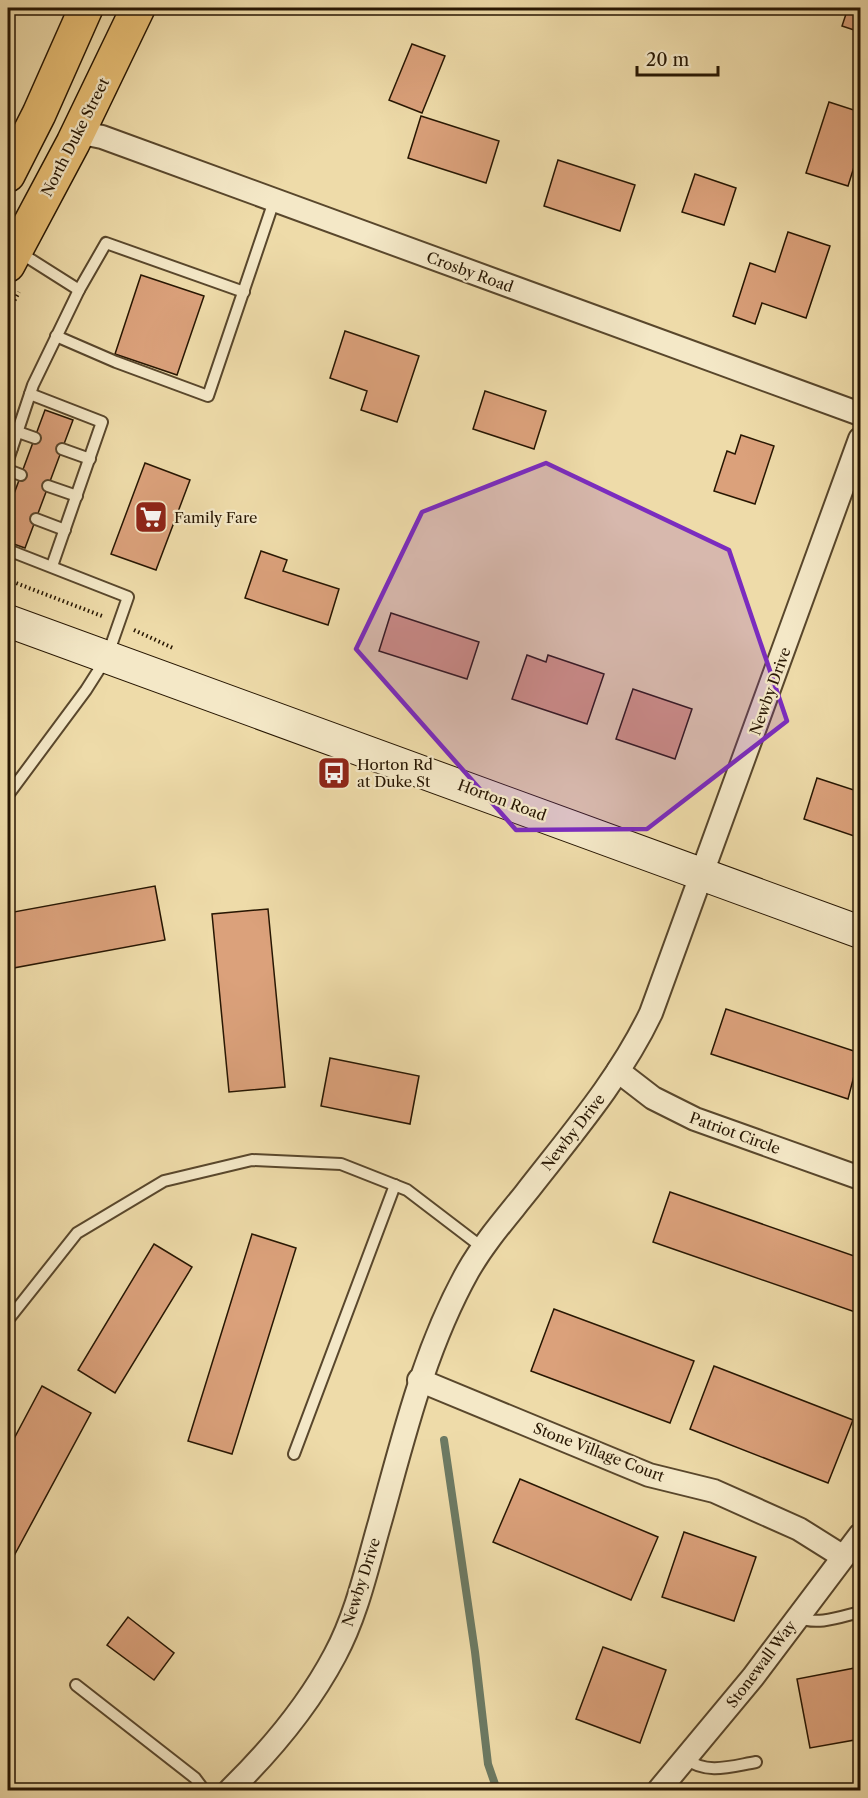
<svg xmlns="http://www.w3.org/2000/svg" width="868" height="1798" font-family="'Libre Caslon Text',serif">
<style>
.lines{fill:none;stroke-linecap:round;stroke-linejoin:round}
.stream{stroke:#6c7a63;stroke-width:8}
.building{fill:#dba17b;stroke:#271602;stroke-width:1.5}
.lane-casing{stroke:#59472c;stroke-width:14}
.street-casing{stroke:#59472c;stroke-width:26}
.secondary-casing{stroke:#271602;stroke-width:34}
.highway-casing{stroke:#271602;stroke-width:36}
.path{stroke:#271602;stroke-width:4;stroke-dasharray:1.5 3;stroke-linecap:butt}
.lane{stroke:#f4e8c7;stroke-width:10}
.street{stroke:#f4e8c7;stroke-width:22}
.secondary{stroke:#f4e8c7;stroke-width:32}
.highway{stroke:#e7be74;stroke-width:33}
.marked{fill:#7b2cbf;fill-opacity:0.2;stroke:#7b2cbf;stroke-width:4.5;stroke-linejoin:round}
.labels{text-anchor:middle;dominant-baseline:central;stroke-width:4.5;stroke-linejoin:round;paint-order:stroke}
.street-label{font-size:15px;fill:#271602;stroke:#f4e8c7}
.poi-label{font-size:15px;fill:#271602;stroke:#f4e8c7;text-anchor:start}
</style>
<rect width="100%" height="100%" fill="#eedba9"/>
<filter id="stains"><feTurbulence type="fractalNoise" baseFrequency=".00333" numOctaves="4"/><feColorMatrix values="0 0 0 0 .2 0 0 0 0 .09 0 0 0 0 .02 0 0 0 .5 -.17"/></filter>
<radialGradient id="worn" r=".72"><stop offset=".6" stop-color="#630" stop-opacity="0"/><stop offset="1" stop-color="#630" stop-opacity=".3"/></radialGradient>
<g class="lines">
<!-- stream -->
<polyline class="stream" points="444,1440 475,1652 488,1764 497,1790"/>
</g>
<!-- building -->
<g class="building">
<polygon points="848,8 860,8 860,32 842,26"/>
<polygon points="412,44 445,56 422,113 389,100"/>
<polygon points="829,102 860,112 860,148 848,186 806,173"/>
<polygon points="421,116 499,141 486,183 408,158"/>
<polygon points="558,160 635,185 620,231 544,206"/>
<polygon points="695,174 736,188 724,225 682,212"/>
<polygon points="788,232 830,246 806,318 762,303 755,324 733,316 750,263 775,272"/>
<polygon points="141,275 204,296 177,375 115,354"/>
<polygon points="345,331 419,356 397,422 361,410 367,391 330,378"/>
<polygon points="485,391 546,411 534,449 473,429"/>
<polygon points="45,410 73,420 25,548 8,542 8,510"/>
<polygon points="741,435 774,446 755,504 714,491 727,451 735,454"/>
<polygon points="145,463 190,480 156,570 111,554"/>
<polygon points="261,551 287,560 283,571 339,589 328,625 245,598"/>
<polygon points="391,613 479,642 467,679 379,651"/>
<polygon points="527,655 546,662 548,655 604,674 587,724 512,699"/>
<polygon points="633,689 692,709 675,759 616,739"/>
<polygon points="817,778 860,792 860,838 804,819"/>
<polygon points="155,886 165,940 8,969 8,913"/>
<polygon points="268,909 285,1087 229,1092 212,914"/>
<polygon points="726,1009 860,1053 848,1099 711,1054"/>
<polygon points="330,1058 419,1076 410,1124 321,1106"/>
<polygon points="670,1192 860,1258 858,1313 653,1242"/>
<polygon points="252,1234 296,1248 232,1454 188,1441"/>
<polygon points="154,1244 192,1267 115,1393 78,1370"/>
<polygon points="554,1309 694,1361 670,1423 531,1371"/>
<polygon points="714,1366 853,1420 828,1483 690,1429"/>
<polygon points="42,1386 91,1413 8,1567 8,1450"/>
<polygon points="520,1479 658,1537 631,1600 493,1542"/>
<polygon points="684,1532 756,1557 734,1621 662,1597"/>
<polygon points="128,1617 174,1653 154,1680 107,1645"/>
<polygon points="603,1647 666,1670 640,1743 576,1719"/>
<polygon points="860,1667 860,1739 810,1748 797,1679"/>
</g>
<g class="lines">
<!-- lane casing -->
<g class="lane-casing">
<g id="lane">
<polyline points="19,252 79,290"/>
<polyline points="56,336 116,362 208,396 274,201"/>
<polyline points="30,394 102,422 52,566"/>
<polyline points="18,432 35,438"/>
<polyline points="8,445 12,448 8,460"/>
<polyline points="12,448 33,385 79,290 106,243 244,292"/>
<polyline points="62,449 90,459"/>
<polyline points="8,470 21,475"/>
<polyline points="48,486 77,496"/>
<polyline points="36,519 65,530"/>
<polyline points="8,550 128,597 107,657 86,690 8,795"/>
<polyline points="8,1320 77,1233 164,1181 252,1160 341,1164 407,1190 483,1248"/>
<polyline points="294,1454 395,1185"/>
<path d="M 797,1617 C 817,1626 840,1617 860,1612"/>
<polyline points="76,1685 195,1778 204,1790"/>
<path d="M 686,1759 C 707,1775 732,1766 756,1762"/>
</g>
</g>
<!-- street casing -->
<g class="street-casing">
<g id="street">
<polyline points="78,132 102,137 860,414"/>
<polyline points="618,1071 653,1098 695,1119 860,1178"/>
<polyline points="419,1380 649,1475 714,1491 799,1529 842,1556"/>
<path d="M 230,1790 C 271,1750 308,1706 335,1655 C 357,1614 367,1567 380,1522 C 404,1436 424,1350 468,1271 C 484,1243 505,1219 525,1194 C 570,1136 619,1080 651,1013 L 860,439"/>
<polyline points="659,1790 753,1677 860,1535"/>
</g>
</g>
<!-- secondary casing -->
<g class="secondary-casing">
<polyline id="secondary" points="8,621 860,932"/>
</g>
<!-- highway casing -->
<g class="highway-casing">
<g id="highway">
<polyline points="8,175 39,114 86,8"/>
<polyline points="8,265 73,143 138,8"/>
</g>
</g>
<!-- path -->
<g class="path">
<polyline points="8,312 19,292"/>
<polyline points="8,580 102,616"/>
<polyline points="134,630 173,648"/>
</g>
<!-- lane -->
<use href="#lane" class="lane"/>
<!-- street -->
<use href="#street" class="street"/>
<!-- secondary -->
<use href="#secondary" class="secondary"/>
<!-- highway -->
<use href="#highway" class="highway"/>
</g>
<!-- marked area -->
<path class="marked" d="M 546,463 L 729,550 L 787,721 L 647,829 L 516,830 L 356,649 L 422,512 Z"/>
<!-- icons -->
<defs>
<g id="supermarket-square" transform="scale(1.725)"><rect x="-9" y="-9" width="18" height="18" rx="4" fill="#8f2418" stroke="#f4e8c7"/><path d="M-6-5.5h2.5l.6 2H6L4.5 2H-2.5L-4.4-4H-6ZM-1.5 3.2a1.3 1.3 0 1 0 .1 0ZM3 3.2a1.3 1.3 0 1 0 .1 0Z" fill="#fff"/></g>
<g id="bus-square" transform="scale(1.725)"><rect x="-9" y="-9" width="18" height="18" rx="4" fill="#8f2418" stroke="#f4e8c7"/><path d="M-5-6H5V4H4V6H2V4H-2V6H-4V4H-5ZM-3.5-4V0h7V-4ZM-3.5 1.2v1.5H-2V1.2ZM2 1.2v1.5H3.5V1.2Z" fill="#fff"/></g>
</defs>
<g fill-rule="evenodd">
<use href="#supermarket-square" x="151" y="517"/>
<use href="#bus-square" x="334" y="773"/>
</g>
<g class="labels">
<!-- street labels -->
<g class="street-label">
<text transform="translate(75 137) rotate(-63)">North Duke Street</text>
<text transform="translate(470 272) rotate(20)">Crosby Road</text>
<text transform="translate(770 691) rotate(-70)">Newby Drive</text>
<text transform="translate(502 800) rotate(20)">Horton Road</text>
<text transform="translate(573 1132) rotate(-52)">Newby Drive</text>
<text transform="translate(735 1133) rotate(20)">Patriot Circle</text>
<text transform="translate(599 1452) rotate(21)">Stone Village Court</text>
<text transform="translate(361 1582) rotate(-72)">Newby Drive</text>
<text transform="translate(761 1664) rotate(-53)">Stonewall Way</text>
</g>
<!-- poi labels -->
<g class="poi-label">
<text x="174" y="517">Family Fare</text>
<text x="357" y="764">Horton Rd<tspan x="357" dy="17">at Duke St</tspan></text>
</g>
</g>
<!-- margin -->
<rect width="868" height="1798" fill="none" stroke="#eedba9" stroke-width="30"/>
<rect x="9" y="9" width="850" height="1780" fill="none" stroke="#271602" stroke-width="3"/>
<rect x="15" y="15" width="838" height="1768" fill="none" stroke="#271602" stroke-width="1.5"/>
<!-- scale -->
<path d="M637 66v9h81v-9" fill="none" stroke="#271602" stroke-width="3"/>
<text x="646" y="66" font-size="18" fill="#271602" stroke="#f4e8c7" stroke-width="4.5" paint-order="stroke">20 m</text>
<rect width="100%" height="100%" filter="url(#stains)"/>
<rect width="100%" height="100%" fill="url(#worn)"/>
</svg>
